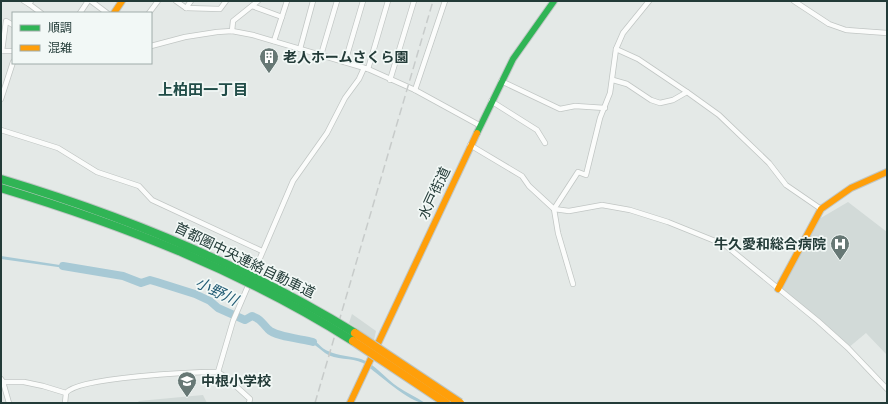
<svg xmlns="http://www.w3.org/2000/svg" width="888" height="404" font-family="'PT Sans','Noto Sans JP',sans-serif">
<style>
.built{fill:#d2dad8}
.water{fill:#a7c9d5}
.lines{fill:none;stroke-linecap:round;stroke-linejoin:round}
.river{stroke:#a7c9d5;stroke-width:8}
.street-casing{stroke:#c1c6c4;stroke-width:6}
.fast-casing{stroke:#c0c6c5;stroke-width:8}
.slow-casing{stroke:#c0c6c5;stroke-width:8}
.street{stroke:#fbfcfb;stroke-width:4.5}
.fast{stroke:#30b455;stroke-width:6}
.slow{stroke:#ff9f0a;stroke-width:6}
.rail{stroke:#c7cbca;stroke-width:1.5;stroke-dasharray:8 4;stroke-linecap:butt}
.fast-bridge-casing{stroke:#bdc5c3;stroke-width:10;stroke-linecap:butt}
.slow-bridge-casing{stroke:#bdc5c3;stroke-width:10;stroke-linecap:butt}
.fast-bridge{stroke:#30b455;stroke-width:8}
.slow-bridge{stroke:#ff9f0a;stroke-width:8}
.labels{text-anchor:middle;dominant-baseline:central;stroke-width:3.5;stroke-linejoin:round;paint-order:stroke}
.poi-label{font-size:14px;font-weight:bold;fill:#233b38;stroke:#f2f8f6;text-anchor:start}
.street-label{font-size:14px;fill:#233b38;stroke:#f2f8f6}
.neighbourhood-label{font-size:15px;font-weight:bold;fill:#204c47;stroke:#f2f8f6}
.water-label{font-size:15px;font-style:italic;fill:#215b74;stroke:#f2f8f6}
</style>
<rect width="100%" height="100%" fill="#e4e9e7"/>
<!-- built -->
<g class="built">
<polygon points="848,202 887,232 887,355 866,333 848,348 778,289 814,222"/>
<polygon points="352,314 376,331 374,340 349,323"/>
<polygon points="203,395 207,403 137,403 139,401"/>
</g>
<!-- water -->
<g class="water">
<polygon points="1,256 73,267 72,269 1,259"/>
<path d="M 304,339 C 319,339 318,347 328,351 C 339,356 350,356 361,359 C 375,364 386,379 398,387 C 407,393 416,397 425,403 C 409,403 378,373 363,363 C 351,357 336,361 325,353 C 317,347 314,342 303,342 Z"/>
</g>
<g class="lines">
<!-- river -->
<path class="river" d="M 63,266 L 123,276 L 141,283 L 150,280 L 157,282 L 195,294 L 210,301 L 218,308 L 245,320 L 252,316 C 262,320 261,322 268,329 C 275,337 303,339 313,342"/>
<!-- street casing -->
<g class="street-casing">
<g id="street">
<polyline points="24,1 29,4"/>
<polyline points="31,1 29,4 41,13"/>
<polyline points="91,1 107,13"/>
<polyline points="176,1 186,8 220,9 226,1"/>
<polyline points="794,1 829,24 846,30 887,33"/>
<polyline points="252,6 282,17"/>
<polyline points="186,8 191,1"/>
<polyline points="80,13 88,1"/>
<polyline points="149,13 158,1"/>
<polyline points="232,31 233,21 258,1"/>
<polyline points="274,41 287,1"/>
<polyline points="151,46 185,37 217,32 232,31 253,35 368,69 415,90 479,125"/>
<polyline points="300,49 313,1"/>
<polyline points="616,49 638,59 687,92"/>
<polyline points="1,51 13,51"/>
<polyline points="2,51 6,21 13,25"/>
<polyline points="321,55 337,1"/>
<polyline points="345,62 363,1"/>
<polyline points="368,69 388,1"/>
<polyline points="390,80 414,1"/>
<polyline points="613,80 627,84 651,100 660,103 673,100 687,92 719,115 769,163 786,185 821,209"/>
<polyline points="501,81 560,109 575,106 605,108"/>
<polyline points="415,90 445,1"/>
<polyline points="1,99 13,62"/>
<polyline points="491,101 537,130 545,143"/>
<polyline points="1,130 58,148 97,172 139,186 152,200 262,251"/>
<polyline points="470,145 522,176 529,186 554,209 569,211 602,205 630,210 668,222 725,245 818,321 848,348 887,389"/>
<polyline points="573,284 558,233 554,209 578,172 586,175 600,118 610,93 616,49 623,33 649,1"/>
<polyline points="218,372 233,321 293,181 327,133 345,98 359,79 364,68"/>
<path d="M 1,379 L 3,382 L 24,382 L 43,386 L 66,393 C 78,377 194,372 218,372 L 227,378 L 250,399 L 249,403"/>
<polyline points="3,382 9,403"/>
<polyline points="65,403 66,393"/>
</g>
</g>
<!-- fast casing -->
<g class="fast-casing">
<polyline id="fast" points="477,133 513,59 554,1"/>
</g>
<!-- slow casing -->
<g class="slow-casing">
<g id="slow">
<polyline points="114,13 122,1"/>
<polyline points="778,289 821,209 851,188 887,172"/>
<polyline points="350,403 477,133"/>
</g>
</g>
<!-- street -->
<use href="#street" class="street"/>
<!-- fast -->
<use href="#fast" class="fast"/>
<!-- slow -->
<use href="#slow" class="slow"/>
<!-- rail -->
<polyline class="rail" points="315,403 433,1"/>
<!-- fast-bridge casing -->
<g class="fast-bridge-casing">
<g id="fast-bridge">
<path d="M 1,179 C 125,216 244,265 355,333"/>
<path d="M 1,188 C 124,225 244,272 353,341"/>
</g>
</g>
<!-- slow-bridge casing -->
<g class="slow-bridge-casing">
<g id="slow-bridge">
<polyline points="355,333 460,403"/>
<polyline points="353,341 446,403"/>
</g>
</g>
<!-- fast-bridge -->
<use href="#fast-bridge" class="fast-bridge"/>
<!-- slow-bridge -->
<use href="#slow-bridge" class="slow-bridge"/>
</g>
<!-- icons -->
<defs>
<g id="building-pin" transform="scale(1)"><path d="M0 17L-7.5 6A9.5 9.5 0 1 1 7.5 6Z" fill="#677875" stroke="#f2f8f6"/><path d="M-4-6H4V6H1V3H-1V6H-4ZM-2.5-4.3h1.7v1.8h-1.7ZM.8-4.3h1.7v1.8H.8ZM-2.5-1h1.7V.8h-1.7ZM.8-1h1.7V.8H.8Z" fill="#fff"/></g>
<g id="hospital-pin" transform="scale(1)"><path d="M0 17L-7.5 6A9.5 9.5 0 1 1 7.5 6Z" fill="#677875" stroke="#f2f8f6"/><path d="M-5-5h3v3.5h4V-5h3V5h-3V1.5h-4V5h-3Z" fill="#fff"/></g>
<g id="school-pin" transform="scale(1)"><path d="M0 17L-7.5 6A9.5 9.5 0 1 1 7.5 6Z" fill="#677875" stroke="#f2f8f6"/><path d="M0-5L7-2L0 1L-7-2ZM-4 1L0 2.5L4 1V4Q0 6-4 4Z" fill="#fff"/></g>
</defs>
<g fill-rule="evenodd">
<use href="#building-pin" x="269" y="57"/>
<use href="#hospital-pin" x="840" y="244"/>
<use href="#school-pin" x="187" y="381"/>
</g>
<g class="labels">
<!-- poi labels -->
<g class="poi-label">
<text x="283" y="57">老人ホームさくら園</text>
<text x="826" y="244" text-anchor="end">牛久愛和総合病院</text>
<text x="201" y="381">中根小学校</text>
</g>
<!-- street labels -->
<g class="street-label">
<text transform="translate(434 193) rotate(-65)">水戸街道</text>
<text transform="translate(245 260) rotate(26)">首都圏中央連絡自動車道</text>
</g>
<!-- neighbourhood labels -->
<g class="neighbourhood-label">
<text x="203" y="89">上柏田一丁目</text>
</g>
<!-- water labels -->
<g class="water-label">
<text transform="translate(217 291) rotate(26)">小野川</text>
</g>
</g>
<!-- border -->
<rect width="888" height="404" fill="none" stroke="#233b38" stroke-width="4"/>
<!-- legend -->
<rect x="12" y="12" width="140" height="52" fill="#f2f8f6" stroke="#9facaa"/>
<rect x="20" y="25" width="20" height="6" fill="#30b455" stroke="#9facaa"/>
<text x="48" y="32" font-size="12" fill="#233b38">順調</text>
<rect x="20" y="45" width="20" height="6" fill="#ff9f0a" stroke="#9facaa"/>
<text x="48" y="52" font-size="12" fill="#233b38">混雑</text>
</svg>
